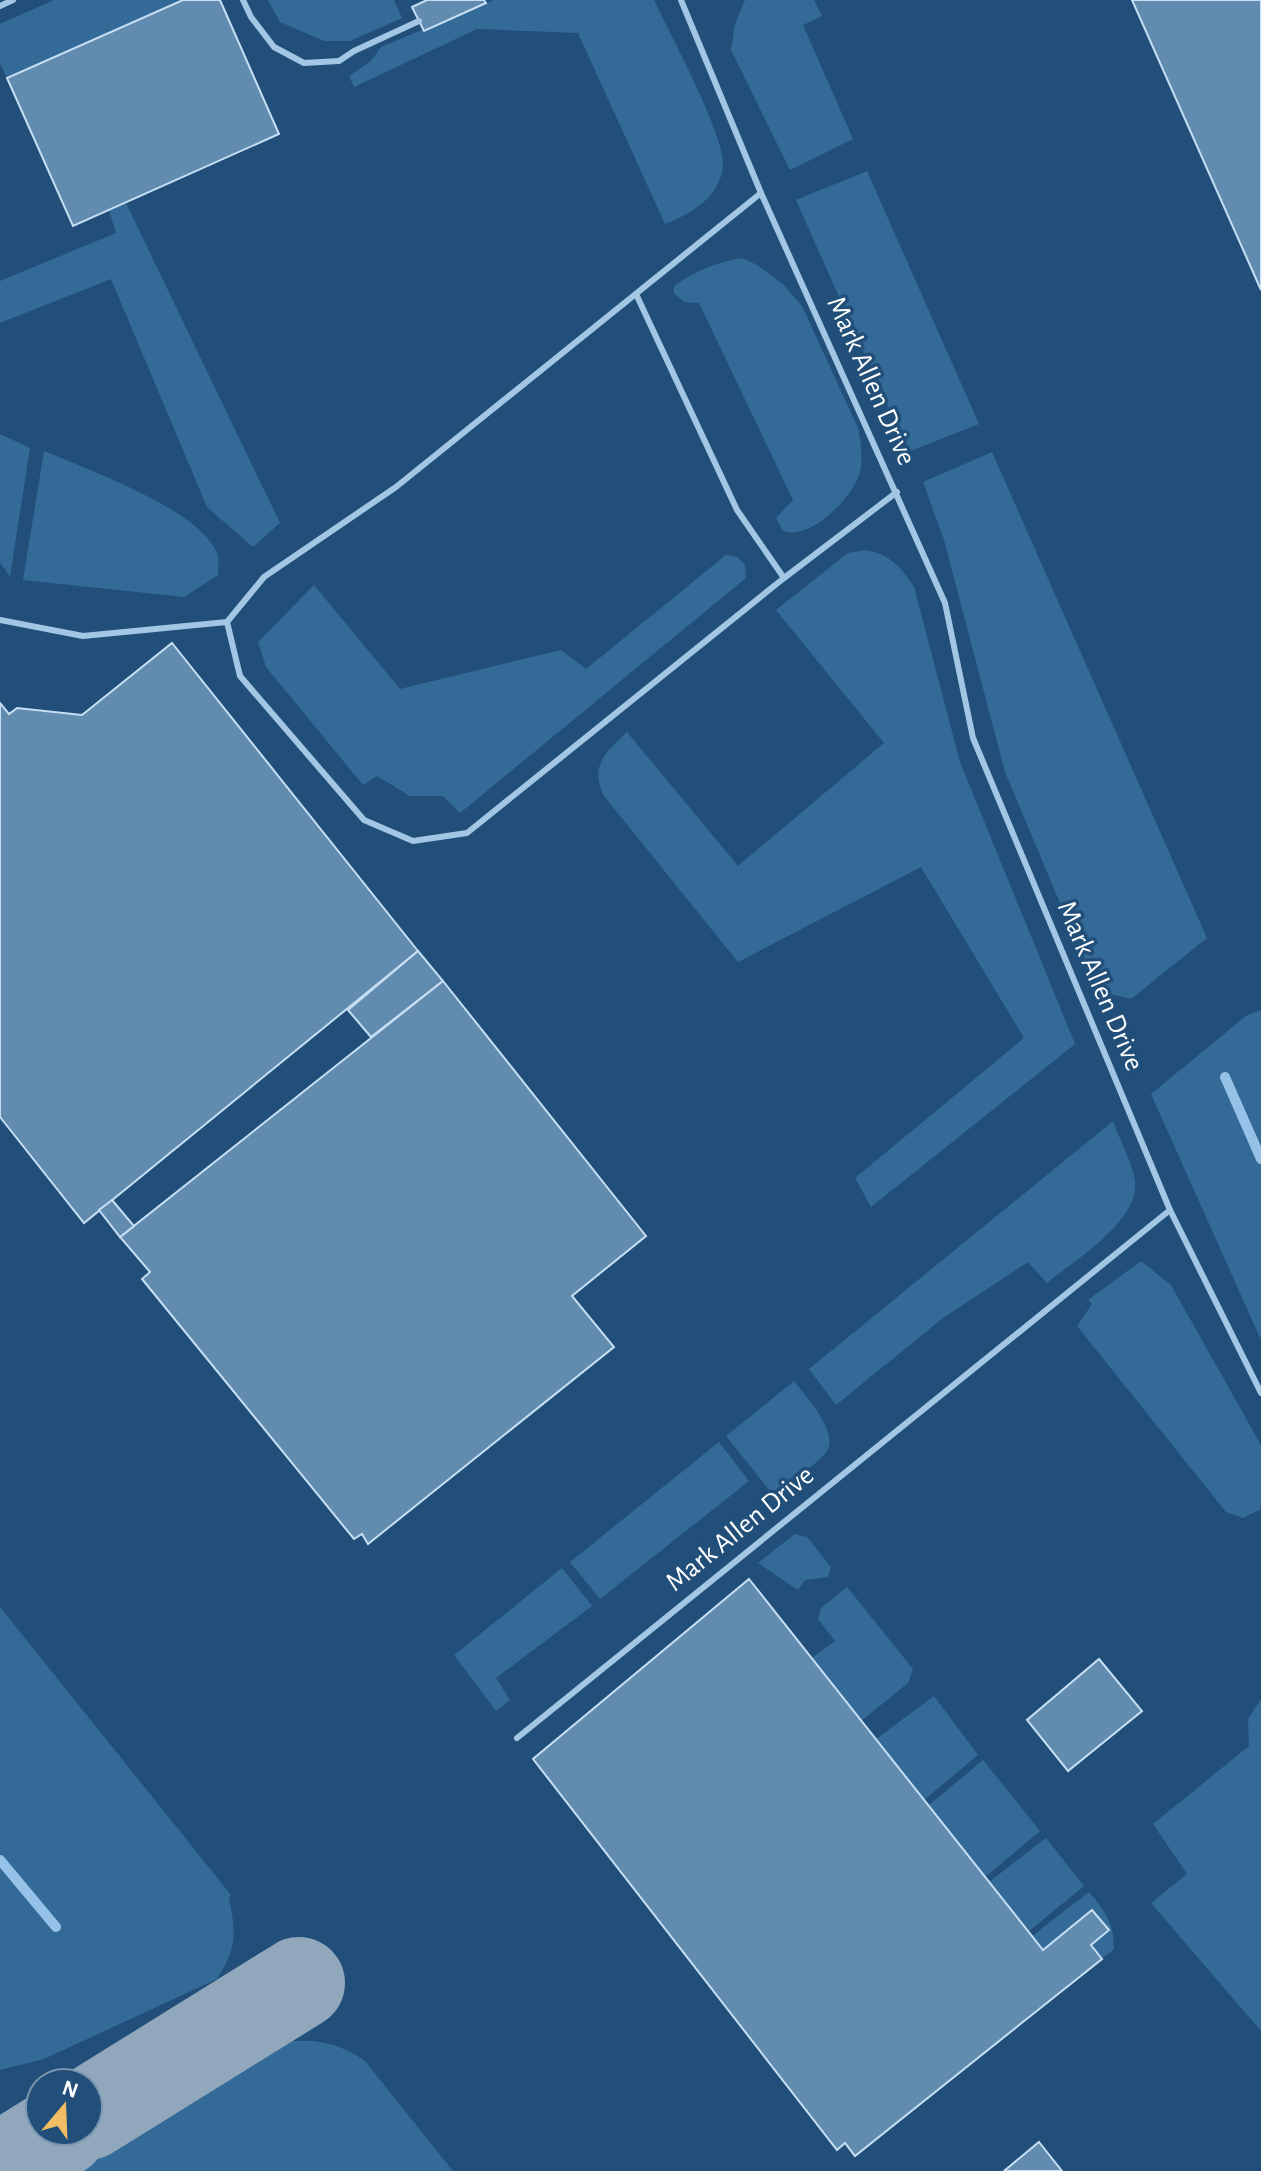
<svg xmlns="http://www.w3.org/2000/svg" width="1261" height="2171" font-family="'Alegreya Sans',sans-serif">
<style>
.green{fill:#346a98}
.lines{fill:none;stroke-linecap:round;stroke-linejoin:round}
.stream{stroke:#96c2e7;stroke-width:10}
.taxiway{stroke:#90a7bc;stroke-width:92}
.building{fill:#628bb0;stroke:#c6dff4;stroke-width:2}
.lane{stroke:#a3c6e5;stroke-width:6}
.labels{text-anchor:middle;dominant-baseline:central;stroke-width:7;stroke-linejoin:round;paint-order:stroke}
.street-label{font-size:28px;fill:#fff;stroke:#214f7a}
</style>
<rect width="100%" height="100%" fill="#214f7a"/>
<!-- green -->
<g class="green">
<polygon points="54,0 183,0 7,78 0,63 0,24"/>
<polygon points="268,0 394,0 402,18 350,41 324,41 280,22"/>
<path d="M 494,0 L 654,0 C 669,32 726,137 723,166 C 720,197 691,214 665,224 L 578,33 L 477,29 L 354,87 L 349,76 L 371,61 L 381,47 Z"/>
<polygon points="745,0 814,0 822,16 803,25 853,139 790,170 731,50 735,24"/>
<polygon points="867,171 979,424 908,452 796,200"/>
<polygon points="126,203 280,523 253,547 207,507 111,279 0,323 0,281 116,233 109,210"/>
<path d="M 742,258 L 757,265 L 783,284 L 802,306 L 858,428 C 861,443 863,457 860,472 C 853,498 810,541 783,531 L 776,518 L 793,500 L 699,303 L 684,302 L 674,293 L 674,286 C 695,271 717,262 742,258 Z"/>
<polygon points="0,434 30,448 10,576 0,563"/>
<path d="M 44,451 C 86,469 205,511 218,556 C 219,561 218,569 218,575 L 184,597 L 23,580 Z"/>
<polygon points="992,452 1207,938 1131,999 1102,992 1076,941 1005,772 944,540 923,482"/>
<path d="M 866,550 C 891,555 901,567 914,587 L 960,762 L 1075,1044 L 871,1207 L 855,1178 L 1024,1038 L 921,867 L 738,962 L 604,796 C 589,766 606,752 627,732 L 738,866 L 884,743 L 776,610 L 848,553 Z"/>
<polygon points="726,555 738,557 745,566 746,578 460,813 443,796 410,796 377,776 363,785 266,667 258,642 314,585 400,689 561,650 586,669"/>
<polygon points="1261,1010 1261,1340 1151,1094 1246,1016"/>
<path d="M 1113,1121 C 1119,1138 1133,1164 1135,1181 C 1140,1221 1074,1261 1047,1283 L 1028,1262 L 943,1318 L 836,1405 L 809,1369 Z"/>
<polygon points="1141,1261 1171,1285 1261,1445 1261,1509 1243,1518 1226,1512 1077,1326 1092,1304 1088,1300"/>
<path d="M 794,1381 C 805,1396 839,1431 827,1451 C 821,1461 785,1487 774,1496 L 726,1436 Z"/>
<polygon points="719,1442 749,1481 600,1599 570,1562"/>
<polygon points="795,1534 807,1537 831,1567 828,1577 805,1580 798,1590 758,1563"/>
<polygon points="562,1568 592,1606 496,1678 510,1700 496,1711 454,1655"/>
<polygon points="847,1587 913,1669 908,1683 861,1721 812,1658 835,1641 818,1619 821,1608"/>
<path d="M 0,1607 L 231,1895 L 229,1898 C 236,1933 237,1948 217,1979 L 44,2059 L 0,2070 Z"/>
<polygon points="934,1696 978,1755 924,1800 876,1739"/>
<polygon points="1261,1699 1261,2031 1151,1903 1187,1874 1153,1824 1249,1746 1248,1719"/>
<polygon points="983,1760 1040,1831 985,1877 929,1805"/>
<polygon points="1046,1838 1084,1886 1028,1932 989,1882"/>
<path d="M 1089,1892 C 1105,1911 1114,1923 1114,1949 L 1102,1959 L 1091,1945 L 1109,1930 L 1092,1910 L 1043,1950 L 1032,1936 Z"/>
<path d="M 281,2038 L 286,2042 C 315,2038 340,2043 365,2061 L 453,2171 L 68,2171 Z"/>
</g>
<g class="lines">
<!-- stream -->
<g class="stream">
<polyline points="1225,1077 1261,1159"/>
<polyline points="0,1860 56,1927"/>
</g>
<!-- taxiway -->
<g class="taxiway">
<polyline points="88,2114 299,1983"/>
<polyline points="0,2169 61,2131"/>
</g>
</g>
<!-- building -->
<g class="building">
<polygon points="183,0 220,0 279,134 73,226 7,78"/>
<polygon points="427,0 484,0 486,3 424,31 412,7"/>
<polygon points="1132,0 1261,0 1261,290"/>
<polygon points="172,643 418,951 84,1223 0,1117 0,703 9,714 17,708 82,715"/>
<polygon points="418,951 443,981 371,1037 348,1010"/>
<polygon points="443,981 646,1236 572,1296 614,1347 368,1544 362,1534 354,1539 142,1279 150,1272 120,1237"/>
<polygon points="112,1200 134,1226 120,1237 99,1210"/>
<polygon points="749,1579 1043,1950 1092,1910 1109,1930 1091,1945 1102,1959 855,2156 845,2143 837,2150 533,1759"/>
<polygon points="1099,1659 1142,1711 1068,1771 1027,1720"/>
<polygon points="1039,2142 1062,2171 1004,2171"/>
</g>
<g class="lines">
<!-- lane -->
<g class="lane">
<polyline points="243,0 251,17 274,47 304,63 339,61 354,51 419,21"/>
<polyline points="0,6 13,0"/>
<polyline points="761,193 396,487 264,577 227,622 240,676 364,820 413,841 467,833 784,578 897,492"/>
<polyline points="636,294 737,510 784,578"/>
<polyline points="0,620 83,636 227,622"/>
<polyline points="1170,1210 1261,1393"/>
<polyline points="517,1738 1170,1210 973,738 945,603 761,193 681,0"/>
</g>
</g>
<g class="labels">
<!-- street labels -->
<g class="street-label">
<text transform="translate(871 381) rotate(66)">Mark Allen Drive</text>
<text transform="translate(1100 986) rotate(67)">Mark Allen Drive</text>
<text transform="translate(740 1529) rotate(-39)">Mark Allen Drive</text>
</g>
</g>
<!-- north arrow -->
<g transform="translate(64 2107) rotate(19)"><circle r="38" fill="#214f7a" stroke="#7a95af" stroke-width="2"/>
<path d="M0-6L14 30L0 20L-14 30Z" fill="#f2bd64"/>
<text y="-12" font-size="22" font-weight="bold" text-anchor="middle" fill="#ffffff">N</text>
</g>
</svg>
